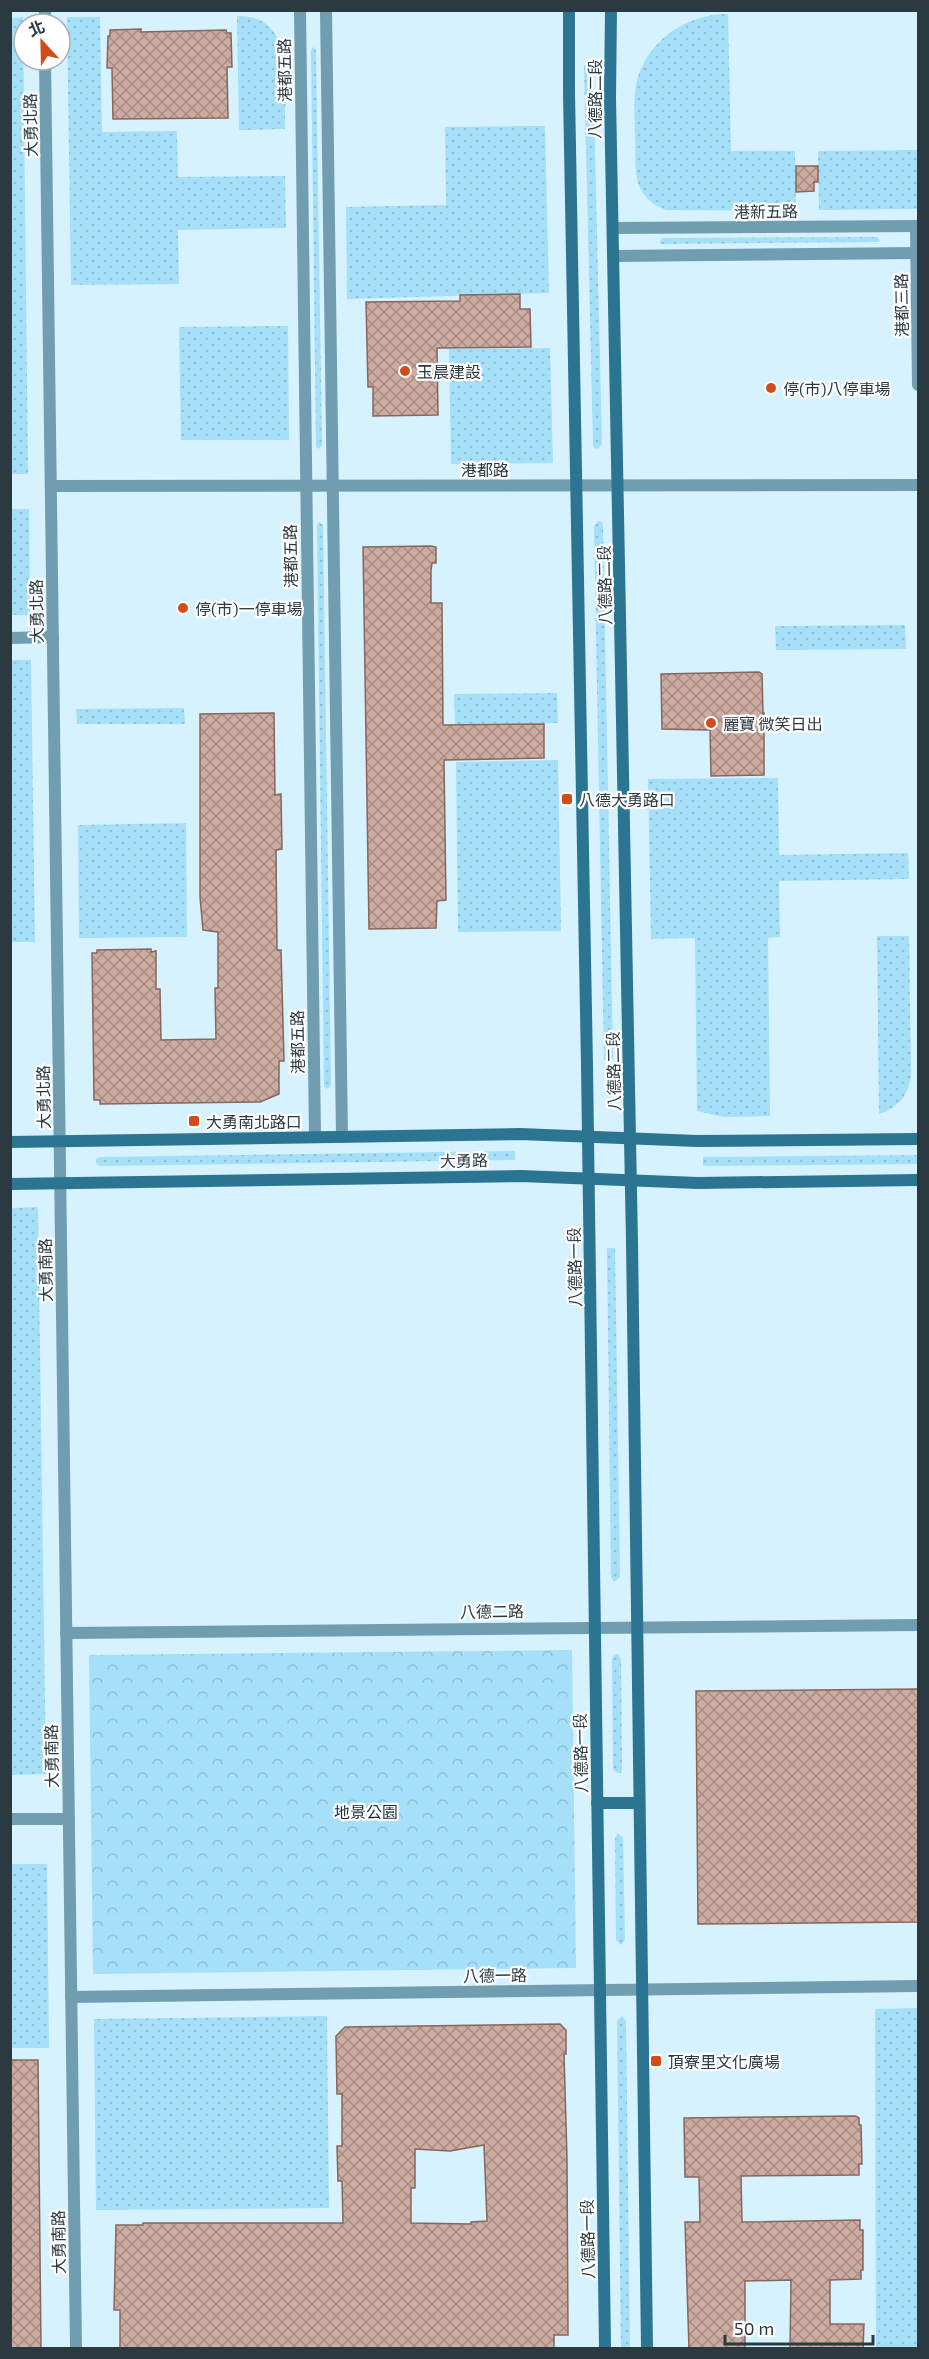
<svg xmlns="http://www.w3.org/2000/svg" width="929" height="2359" font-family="'Exo 2','Noto Sans TC',sans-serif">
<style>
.grass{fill:url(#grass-dots)}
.park{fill:url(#park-crowns)}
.building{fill:url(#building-cross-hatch);stroke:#86675d;stroke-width:1.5;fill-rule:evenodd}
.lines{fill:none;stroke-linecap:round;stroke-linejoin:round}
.street{stroke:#709db0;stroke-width:12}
.secondary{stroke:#2b7592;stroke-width:12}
.poi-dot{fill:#d24b19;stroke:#fff;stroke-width:2}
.labels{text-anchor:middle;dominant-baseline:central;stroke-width:4.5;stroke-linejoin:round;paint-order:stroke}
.street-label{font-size:16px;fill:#2b3940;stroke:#fff}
.poi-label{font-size:16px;fill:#2b3940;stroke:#fff;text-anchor:start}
.park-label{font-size:16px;fill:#1a2e37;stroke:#fff}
</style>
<defs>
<pattern id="grass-dots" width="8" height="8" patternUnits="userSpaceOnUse" patternTransform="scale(1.5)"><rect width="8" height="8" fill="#a5dff8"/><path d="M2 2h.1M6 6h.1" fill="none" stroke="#8ec0d6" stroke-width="1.8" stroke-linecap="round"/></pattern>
<pattern id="park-crowns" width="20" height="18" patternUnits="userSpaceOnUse" patternTransform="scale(1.5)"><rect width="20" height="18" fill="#a5dff8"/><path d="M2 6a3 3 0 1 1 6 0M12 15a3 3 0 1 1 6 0" fill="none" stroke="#8ec0d6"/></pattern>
<pattern id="building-cross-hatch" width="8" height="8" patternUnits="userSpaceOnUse" patternTransform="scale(1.5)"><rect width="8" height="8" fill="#ccaba0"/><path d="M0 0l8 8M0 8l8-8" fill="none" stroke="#a68c84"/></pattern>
</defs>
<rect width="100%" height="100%" fill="#d6f2ff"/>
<!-- grass -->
<g class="grass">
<path d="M 728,14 L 731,151 L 795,151 L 796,211 L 667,210 C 653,206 643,197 638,183 C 634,168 636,152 635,137 C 635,120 633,102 636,85 C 645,42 685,14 728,14 Z"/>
<path d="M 237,16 C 297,14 284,88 285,129 L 239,130 Z"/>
<polygon points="23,17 28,474 11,474 10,18"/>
<polygon points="67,17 100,17 102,132 177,131 178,177 285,176 286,228 178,230 179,284 71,285"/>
<polygon points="313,47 316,50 322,446 318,449 316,446 311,50"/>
<polygon points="584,65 593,65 602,444 598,449 594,448 593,444"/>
<polygon points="545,126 549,293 347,299 346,207 446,205 445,127"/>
<polygon points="918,150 918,209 819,210 818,151"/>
<polygon points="877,237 880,241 877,242 662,244 659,243 662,238"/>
<polygon points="288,326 289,440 181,440 179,327"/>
<polygon points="550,348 553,463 451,464 449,349"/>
<polygon points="10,509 29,509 30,615 11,615"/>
<polygon points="598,521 602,522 603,526 613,1059 604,1060 594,526"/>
<polygon points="319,522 323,525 331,1086 327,1089 324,1086 317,525"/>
<polygon points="905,625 906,649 776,650 775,626"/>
<polygon points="10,660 31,660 35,942 11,942"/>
<polygon points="557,693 558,723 455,724 454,694"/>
<polygon points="184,708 185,724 77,724 76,709"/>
<polygon points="558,760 561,931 458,932 456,762"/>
<polygon points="778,778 779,855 908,853 909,879 779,881 780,937 768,938 770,1116 724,1117 697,1111 695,938 651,939 648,779"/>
<polygon points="186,823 187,937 79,938 78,825"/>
<path d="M 877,936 L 909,936 L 911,1073 C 910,1094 898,1108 879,1114 Z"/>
<polygon points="515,1151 515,1160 100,1166 96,1163 96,1159 100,1157"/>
<polygon points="918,1155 918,1164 703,1166 703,1157"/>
<polygon points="38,1207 46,1774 11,1775 11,1208"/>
<polygon points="607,1248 615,1248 620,1577 614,1582 611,1577"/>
<polygon points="618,1654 621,1659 622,1769 621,1773 617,1773 613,1769 612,1659 614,1655"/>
<polygon points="618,1833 623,1838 625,1940 621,1945 616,1940 615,1838"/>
<polygon points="11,1864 47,1864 49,2048 11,2048"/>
<polygon points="918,2008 918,2348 876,2348 875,2009"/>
<polygon points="327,2016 329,2208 96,2210 94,2019"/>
<polygon points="622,2016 626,2021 630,2348 621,2348 617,2021"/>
</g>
<!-- park -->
<polygon class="park" points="572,1650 576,1968 93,1974 89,1655"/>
<!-- building -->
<g class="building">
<polygon points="141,29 141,32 226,30 227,33 231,33 232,67 227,67 228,118 113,119 112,68 107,68 108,36 110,36 110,30"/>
<polygon points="796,166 818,166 818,182 814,182 814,191 796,192"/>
<polygon points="520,294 520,309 530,309 531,347 437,348 438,415 373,416 373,387 368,387 366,302 460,301 460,295"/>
<polygon points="431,546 436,547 436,563 432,563 431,570 431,603 442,603 443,725 544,724 544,758 444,760 446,900 437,901 436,928 369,929 363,547"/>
<polygon points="759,672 762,674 763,713 764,713 764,775 711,776 710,730 662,729 661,674"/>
<polygon points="274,713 275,795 281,794 282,849 276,850 277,950 281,950 284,1061 279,1061 279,1094 260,1102 100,1104 100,1100 94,1100 92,953 97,953 97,950 151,949 151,952 156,951 156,989 160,989 161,1040 216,1039 215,988 218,988 218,932 203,930 200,897 200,714"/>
<polygon points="918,1689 918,1922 698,1924 696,1691"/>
<path d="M 560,2024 L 566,2030 L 566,2054 L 564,2054 L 567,2159 L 568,2335 L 554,2335 L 554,2349 L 120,2349 L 120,2310 L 114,2310 L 116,2225 L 143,2225 L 143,2223 L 343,2223 L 342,2181 L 338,2181 L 337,2146 L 342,2146 L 342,2094 L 337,2094 L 336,2040 L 336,2036 L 345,2027 ZM 484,2145 L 487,2221 L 471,2222 L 471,2224 L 411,2223 L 411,2188 L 415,2188 L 415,2149 L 450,2151 Z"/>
<polygon points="10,2060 38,2060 41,2349 10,2349"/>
<polygon points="856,2116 859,2118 859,2125 861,2125 862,2164 859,2164 859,2175 741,2176 742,2222 860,2220 860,2230 863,2230 863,2270 861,2270 861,2279 830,2280 830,2324 864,2324 863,2349 790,2349 791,2280 745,2281 745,2349 689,2349 685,2222 700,2222 699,2177 685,2177 684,2118"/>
</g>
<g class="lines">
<!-- street -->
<g class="street">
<polyline points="45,10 45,24"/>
<polyline points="300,10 315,1137"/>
<polyline points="326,10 342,1137"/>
<polyline points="45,60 76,2348"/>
<polyline points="916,226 918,385"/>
<polyline points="613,228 918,226"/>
<polyline points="614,256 918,253"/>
<polyline points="51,486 918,485"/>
<polyline points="10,638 53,637"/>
<polyline points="66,1633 918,1625"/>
<polyline points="10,1819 69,1819"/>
<polyline points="71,1997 918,1986"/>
</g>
<!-- secondary -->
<g class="secondary">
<polyline points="569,10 569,93 587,1066 605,2348"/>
<polyline points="611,10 610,97 632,1242 647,2348"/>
<polyline points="10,1142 520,1134 697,1141 918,1139"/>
<polyline points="10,1184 521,1176 698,1183 918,1180"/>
<polyline points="597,1803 639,1803"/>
</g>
</g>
<!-- markers -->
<g class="poi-dot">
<circle cx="405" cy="371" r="6"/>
<circle cx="771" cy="388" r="6"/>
<circle cx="183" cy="608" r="6"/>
<circle cx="711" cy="723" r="6"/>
<rect x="561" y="793" width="12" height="12" rx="3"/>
<rect x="188" y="1115" width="12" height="12" rx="3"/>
<rect x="650" y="2055" width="12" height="12" rx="3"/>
</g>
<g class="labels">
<!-- street labels -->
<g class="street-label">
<text transform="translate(284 70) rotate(-91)">港都五路</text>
<text transform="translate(594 99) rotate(-90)">八德路二段</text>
<text transform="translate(30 125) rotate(-91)">大勇北路</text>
<text transform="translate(766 211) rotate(-1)">港新五路</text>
<text transform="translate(901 305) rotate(-91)">港都三路</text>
<text x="485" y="469">港都路</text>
<text transform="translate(290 556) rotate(-91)">港都五路</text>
<text transform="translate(604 585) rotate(-91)">八德路二段</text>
<text transform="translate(36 611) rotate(-91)">大勇北路</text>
<text transform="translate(297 1042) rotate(-91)">港都五路</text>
<text transform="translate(613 1071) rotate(-91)">八德路二段</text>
<text transform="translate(43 1097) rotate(-91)">大勇北路</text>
<text transform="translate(464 1160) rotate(-1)">大勇路</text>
<text transform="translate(574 1267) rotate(-91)">八德路一段</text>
<text transform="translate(45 1270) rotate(-91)">大勇南路</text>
<text transform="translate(492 1611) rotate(-1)">八德二路</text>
<text transform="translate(580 1753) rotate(-91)">八德路一段</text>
<text transform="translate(51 1756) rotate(-91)">大勇南路</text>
<text transform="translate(495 1975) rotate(-1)">八德一路</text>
<text transform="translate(587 2239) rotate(-91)">八德路一段</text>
<text transform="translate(58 2242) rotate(-91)">大勇南路</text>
</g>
<!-- poi labels -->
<g class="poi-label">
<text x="417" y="371">玉晨建設</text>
<text x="783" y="388">停(市)八停車場</text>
<text x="195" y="608">停(市)一停車場</text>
<text x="723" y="723">麗寶 微笑日出</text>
<text x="579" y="799">八德大勇路口</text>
<text x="206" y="1121">大勇南北路口</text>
<text x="668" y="2061">頂寮里文化廣場</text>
</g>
<!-- park labels -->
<g class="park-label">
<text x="366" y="1811">地景公園</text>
</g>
</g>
<!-- border -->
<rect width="929" height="2359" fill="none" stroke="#2b3940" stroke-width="24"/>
<!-- north arrow -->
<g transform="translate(42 42) rotate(338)"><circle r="28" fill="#ffffff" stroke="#aab0b3" stroke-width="1.5"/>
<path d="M0-4.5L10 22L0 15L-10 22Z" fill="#d24b19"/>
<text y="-9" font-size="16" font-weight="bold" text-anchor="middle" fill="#2b3940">北</text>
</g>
<!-- scale -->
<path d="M725 2335v9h148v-9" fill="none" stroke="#2b3940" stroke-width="3"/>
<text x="734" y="2335" font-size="18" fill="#2b3940" stroke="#ffffff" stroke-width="4.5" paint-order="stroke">50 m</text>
</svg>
